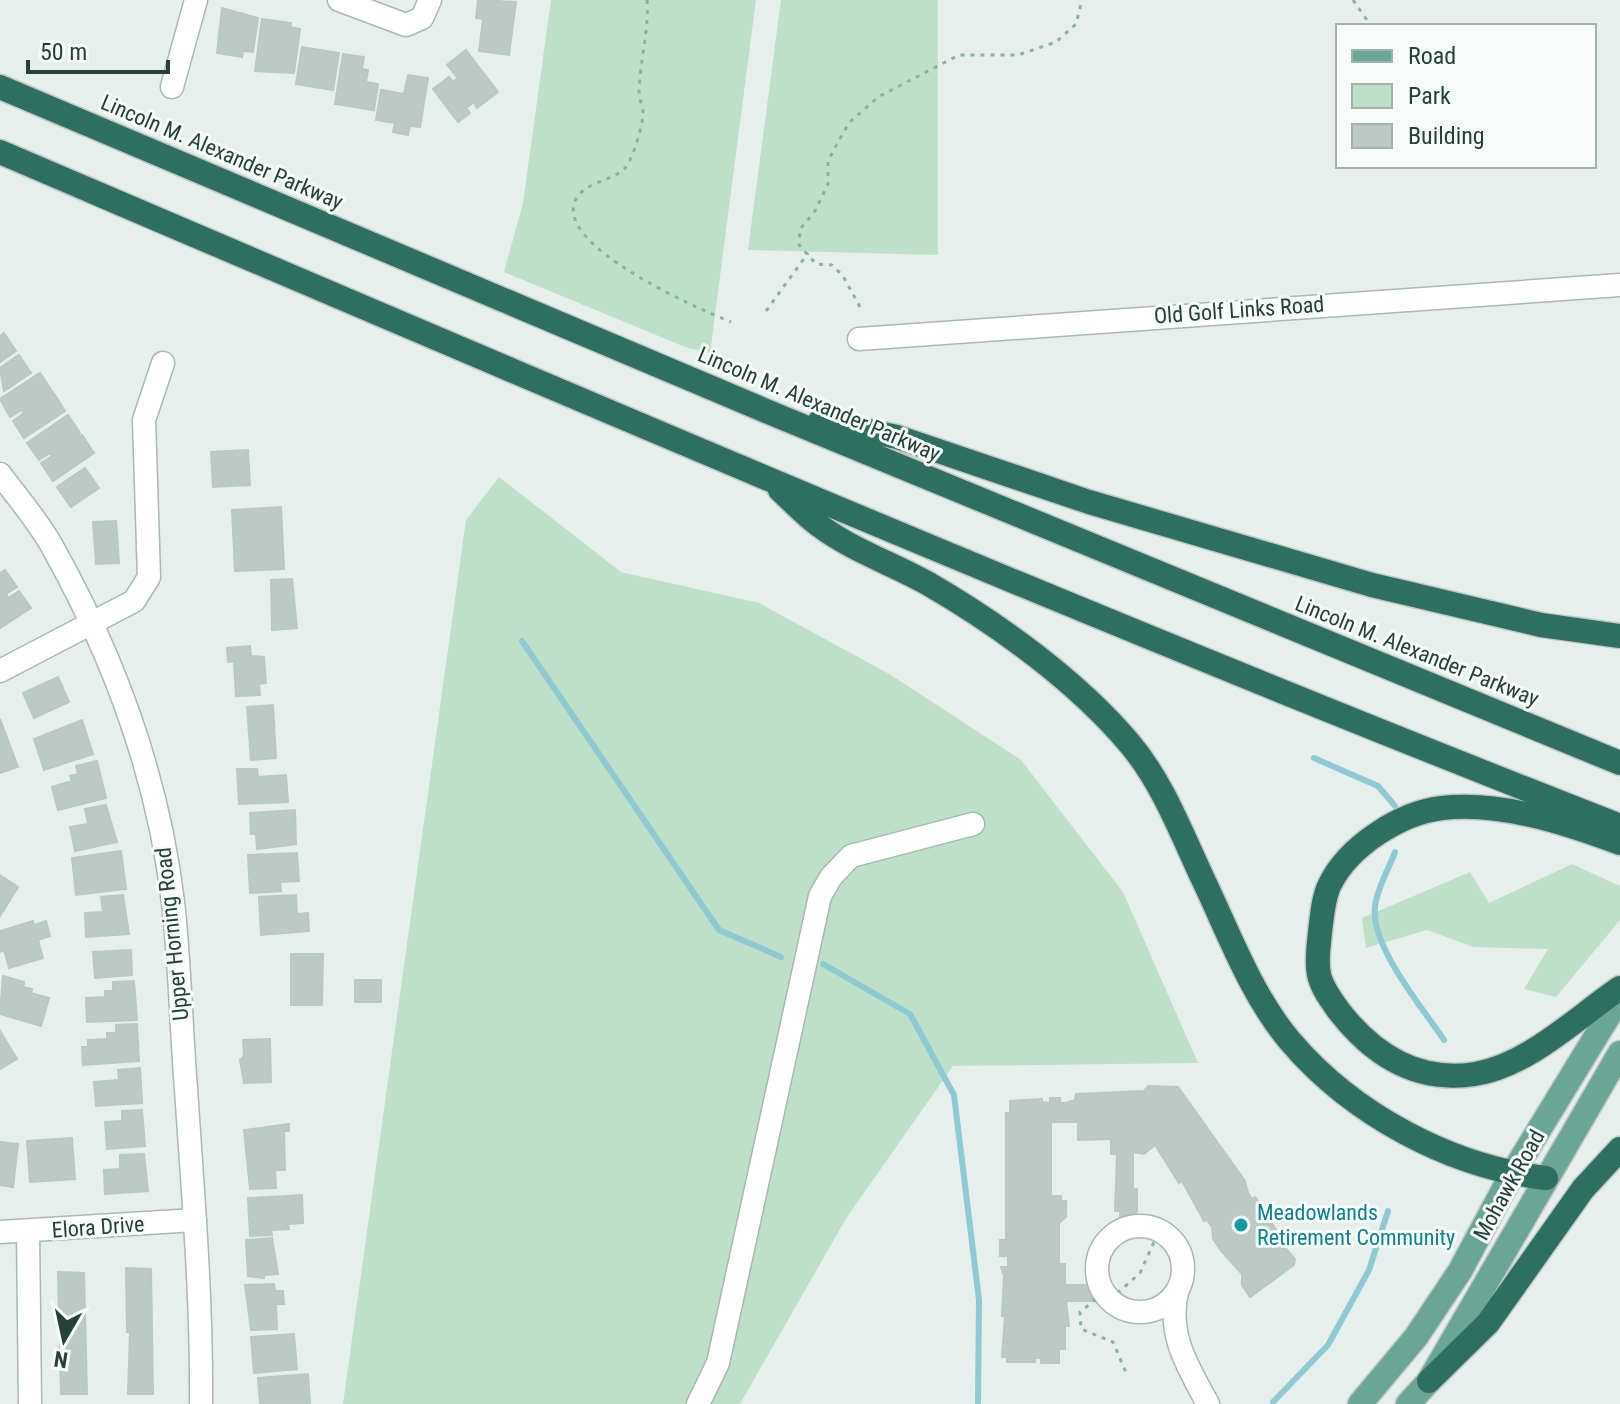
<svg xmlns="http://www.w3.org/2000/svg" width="1620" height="1404" font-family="'Roboto Condensed',sans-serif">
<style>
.green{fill:#bfe0c8}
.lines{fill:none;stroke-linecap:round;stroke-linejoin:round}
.stream{stroke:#8ec9d4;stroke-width:6}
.building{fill:#bbcac4;stroke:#b8c9c2;stroke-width:2}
.minor-casing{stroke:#a8b8b2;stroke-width:25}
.major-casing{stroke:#c2cac8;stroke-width:27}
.highway-casing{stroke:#c2cac8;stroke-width:27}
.path{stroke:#86b3a5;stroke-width:3;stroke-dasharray:4 6;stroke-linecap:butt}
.minor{stroke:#fff;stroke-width:22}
.major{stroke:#6aa596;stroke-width:24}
.highway{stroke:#2f6f62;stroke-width:24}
.culture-dot{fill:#0f9aa8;stroke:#f7fbf9;stroke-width:3}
.labels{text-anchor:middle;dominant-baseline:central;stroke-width:6;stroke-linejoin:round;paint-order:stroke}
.street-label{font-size:22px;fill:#24423a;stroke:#f7fbf9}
.culture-label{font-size:22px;fill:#0d838f;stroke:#f7fbf9;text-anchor:start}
</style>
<rect width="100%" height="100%" fill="#e6efeb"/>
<!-- green -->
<g class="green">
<polygon points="551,0 756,0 710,353 685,347 504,272 523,203"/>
<polygon points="781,0 938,0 938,255 748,250"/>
<polygon points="499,477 621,572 759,603 891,675 1021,760 1123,892 1198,1063 953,1066 847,1217 740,1404 343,1404 466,520"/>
<polygon points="1572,864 1620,886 1620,920 1556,997 1524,989 1548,949 1473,947 1427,930 1366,948 1362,918 1470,872 1489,903"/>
</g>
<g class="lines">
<!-- stream -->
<g class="stream">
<polyline points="522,641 719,930 781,957"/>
<polyline points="1314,758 1378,786 1395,806"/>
<path d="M 1395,852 C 1389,868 1377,889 1375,906 C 1370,946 1422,1007 1444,1040"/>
<polyline points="823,964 910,1014 954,1095 979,1300 978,1404"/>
<polyline points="1273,1402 1328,1345 1369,1270 1388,1211"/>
</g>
</g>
<!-- building -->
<g class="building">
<polygon points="478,0 516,2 509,55 479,51 483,19 476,18"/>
<polygon points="222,8 258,18 253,52 243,51 242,57 217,53"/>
<polygon points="262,19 291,23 290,27 300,29 294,73 255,71"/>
<polygon points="302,47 339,53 333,90 296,84"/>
<polygon points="466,50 498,92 477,108 474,102 466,108 470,113 458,122 433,89 449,77 453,82 458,78 447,65"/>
<polygon points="343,54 364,57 362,69 368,70 366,82 378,84 374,110 335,104"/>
<polygon points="408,75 428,78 420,127 410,126 408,135 393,132 395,123 376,120 381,90 404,94"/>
<polygon points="4,333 16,351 0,362 0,336"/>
<polygon points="19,355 31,373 4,391 0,368"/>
<polygon points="40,373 52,391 37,400 53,392 65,411 24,438 13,421 24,413 22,410 10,417 0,399"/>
<polygon points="68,415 80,433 68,441 82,435 94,453 53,481 41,463 52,456 50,453 39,460 27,443"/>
<polygon points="248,450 250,485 213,487 211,452"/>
<polygon points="85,468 99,488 71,507 57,487"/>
<polygon points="281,507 284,569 235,571 232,510"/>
<polygon points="116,521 119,563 96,564 93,522"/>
<polygon points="5,570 17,587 6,594 8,598 19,591 31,608 0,628 0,573"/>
<polygon points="292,579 297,628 272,630 271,580"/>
<polygon points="250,646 251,656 264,657 266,683 259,684 260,695 236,696 234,661 228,662 227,648"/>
<polygon points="58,677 69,702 34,718 23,693"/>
<polygon points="273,705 276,758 251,760 247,707"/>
<polygon points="0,719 18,767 0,773"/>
<polygon points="82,720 93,754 44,770 34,739"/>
<polygon points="97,761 106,798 58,810 52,787 72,781 70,776 78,774 76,766"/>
<polygon points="237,769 257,769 258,777 286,775 288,802 239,804"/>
<polygon points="106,805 117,842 75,851 70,827 88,824 85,809"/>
<polygon points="295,810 296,844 257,849 256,834 251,834 250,813"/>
<polygon points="121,851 126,889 76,895 72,858"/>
<polygon points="297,853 299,881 280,882 281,891 250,893 248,855"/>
<polygon points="0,875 18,887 0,916"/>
<polygon points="123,895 129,934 86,937 85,913 103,912 101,897"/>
<polygon points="296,895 297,914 308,913 309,931 261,935 259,897"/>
<polygon points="33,921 34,925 46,921 50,936 38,940 43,958 9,968 4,950 0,952 0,931"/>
<polygon points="131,950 132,975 95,978 93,952"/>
<polygon points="291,954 323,954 322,1005 291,1005"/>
<polygon points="3,976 24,982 23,987 32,989 31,993 49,998 41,1026 0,1014"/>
<rect x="355" y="980" width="26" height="22"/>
<polygon points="134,981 137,1020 87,1022 86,998 105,997 105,991 113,991 113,982"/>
<polygon points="137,1024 139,1061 83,1065 82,1047 88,1047 88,1040 107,1039 107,1033 116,1033 116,1025"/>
<polygon points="0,1031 17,1059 0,1069"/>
<polygon points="270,1039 271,1082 244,1083 240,1060 244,1056 243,1040"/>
<polygon points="140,1068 142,1103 96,1106 94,1082 119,1080 118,1070"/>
<polygon points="1148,1086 1178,1087 1245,1181 1248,1193 1252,1199 1255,1197 1269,1218 1276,1230 1272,1233 1295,1259 1294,1265 1250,1297 1242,1285 1242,1274 1221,1251 1213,1239 1212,1227 1207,1220 1204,1221 1182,1181 1179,1183 1155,1145 1144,1154 1133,1152 1133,1189 1137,1189 1137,1210 1135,1219 1120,1219 1120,1211 1115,1211 1117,1154 1111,1154 1111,1139 1078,1140 1078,1122 1051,1122 1051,1196 1061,1196 1061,1201 1066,1201 1066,1217 1059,1223 1059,1264 1065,1264 1065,1285 1092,1285 1092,1301 1066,1301 1069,1326 1065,1326 1065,1349 1059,1349 1059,1363 1041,1363 1041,1358 1035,1358 1035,1362 1007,1362 1007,1357 1002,1357 1005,1316 1002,1316 1004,1276 1001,1267 1008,1267 1008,1256 1000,1256 1000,1240 1006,1240 1006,1113 1010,1113 1010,1101 1042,1099 1042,1102 1050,1103 1050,1098 1060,1098 1060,1103 1066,1103 1075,1100 1076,1094 1144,1091"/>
<polygon points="142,1110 145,1146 107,1149 105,1122 122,1121 122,1111"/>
<polygon points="289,1124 289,1131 284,1131 285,1170 275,1170 276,1188 250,1189 244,1130"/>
<polygon points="72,1138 75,1179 30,1182 27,1141"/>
<polygon points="0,1142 18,1144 13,1187 0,1185"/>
<polygon points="144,1154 148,1191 105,1194 104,1170 120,1169 120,1155"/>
<polygon points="302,1195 303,1223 288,1224 289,1229 271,1230 272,1235 250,1236 248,1198"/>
<polygon points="272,1238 278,1274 264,1275 264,1278 248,1276 246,1240"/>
<polygon points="126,1268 151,1269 153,1394 128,1394 130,1332 127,1332"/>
<polygon points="58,1272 84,1273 87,1394 61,1394"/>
<polygon points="274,1284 275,1291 283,1291 284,1304 276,1304 277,1329 251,1330 245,1285"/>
<polygon points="294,1334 297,1369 254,1373 251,1337"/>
<polygon points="308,1374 310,1404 260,1404 258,1378"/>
</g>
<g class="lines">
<!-- minor casing -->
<g class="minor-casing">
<g id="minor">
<polyline points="339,0 406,25 422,18 430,0"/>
<polyline points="172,87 196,0"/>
<polyline points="859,339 1620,285"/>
<path d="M 0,474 C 18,498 39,522 53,548 C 114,657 158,777 173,902 C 180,964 181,1027 186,1089 C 193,1194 202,1299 201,1404"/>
<polyline points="0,671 134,601 149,577 144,420 163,363"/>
<circle cx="1140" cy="1269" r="43"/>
<polyline points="28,1231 30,1404"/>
<polyline points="0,1232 195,1220"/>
<path d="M 1177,1292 C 1167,1335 1188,1367 1208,1404"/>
<polyline points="698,1404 718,1363 820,896 831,877 851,856 973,824"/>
</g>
</g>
<!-- major casing -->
<g class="major-casing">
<g id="major">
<polyline points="1360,1404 1416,1337 1460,1271 1512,1174 1620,997"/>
<polyline points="1408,1404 1429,1381 1620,1053"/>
</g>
</g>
<!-- highway casing -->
<g class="highway-casing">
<g id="highway">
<polyline points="0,87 766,411 1620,763"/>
<path d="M 0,152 C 538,382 1075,613 1620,826"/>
<polyline points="820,421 897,437 1089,502 1372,585 1541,625 1620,636"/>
<path d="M 780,490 C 793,502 806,516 820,526 C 852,550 893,564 927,583 C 998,624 1077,681 1130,744 C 1162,782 1181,832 1202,877 C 1228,931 1251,995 1290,1041 C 1353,1115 1451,1167 1546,1178"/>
<path d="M 1620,843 C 1566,823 1500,801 1442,808 C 1400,813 1349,846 1330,884 C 1323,898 1322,917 1320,932 C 1319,944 1316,962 1319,974 C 1321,987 1332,1001 1339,1011 C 1373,1055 1417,1083 1475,1074 C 1529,1065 1576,1018 1620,988"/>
<polyline points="1429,1381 1488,1323 1583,1189 1620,1149"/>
</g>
</g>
<!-- path -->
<g class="path">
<path d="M 647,0 C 649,30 640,61 639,92 C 639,100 644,108 643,115 C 642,127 633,159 625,168 C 612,182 584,181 575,201 C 556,247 699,309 731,322"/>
<polyline points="1353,0 1371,26"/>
<polyline points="860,307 843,276 832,265 816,264 799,245 800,229 814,213 828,184 828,161 838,142 849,123 878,97 959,55 1018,55 1056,42 1076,24 1082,0"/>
<polyline points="766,311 808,253"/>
<polyline points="1096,1299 1080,1312 1081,1329 1113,1342 1127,1375"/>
<polyline points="1110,1300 1140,1273 1159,1231"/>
</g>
<!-- minor -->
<use href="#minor" class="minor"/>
<!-- major -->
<use href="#major" class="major"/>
<!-- highway -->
<use href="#highway" class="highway"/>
</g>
<!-- markers -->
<circle class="culture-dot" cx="1241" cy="1225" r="8"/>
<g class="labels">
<!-- street labels -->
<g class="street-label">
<text transform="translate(222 152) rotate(23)">Lincoln M. Alexander Parkway</text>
<text transform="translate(1239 310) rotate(-4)">Old Golf Links Road</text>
<text transform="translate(819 404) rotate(23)">Lincoln M. Alexander Parkway</text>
<text transform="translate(1417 651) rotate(22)">Lincoln M. Alexander Parkway</text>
<text transform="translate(172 934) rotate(-96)">Upper Horning Road</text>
<text transform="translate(1509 1185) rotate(-61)">Mohawk Road</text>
<text transform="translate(98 1227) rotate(-4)">Elora Drive</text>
</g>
<!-- culture labels -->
<g class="culture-label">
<text x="1257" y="1212">Meadowlands<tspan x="1257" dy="25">Retirement Community</tspan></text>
</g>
</g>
<!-- legend -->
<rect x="1336" y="24" width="260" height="144" fill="#f7fbf9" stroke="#a3b1ad" stroke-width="2"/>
<rect x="1352" y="50" width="40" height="12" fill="#6aa596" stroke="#a3b1ad" stroke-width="2"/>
<text x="1408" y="64" font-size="24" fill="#24423a">Road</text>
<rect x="1352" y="84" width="40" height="24" fill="#bfe0c8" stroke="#a3b1ad" stroke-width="2"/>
<text x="1408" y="104" font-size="24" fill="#24423a">Park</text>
<rect x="1352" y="124" width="40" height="24" fill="#bbcac4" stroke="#a3b1ad" stroke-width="2"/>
<text x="1408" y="144" font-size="24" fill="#24423a">Building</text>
<!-- north arrow -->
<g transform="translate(64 1340) rotate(189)" stroke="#f7fbf9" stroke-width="6" paint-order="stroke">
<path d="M0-6L14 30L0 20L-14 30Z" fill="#24423a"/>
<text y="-12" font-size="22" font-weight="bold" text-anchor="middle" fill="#24423a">N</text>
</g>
<!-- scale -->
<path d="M28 60v12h140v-12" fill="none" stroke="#24423a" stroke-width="4"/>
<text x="40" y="60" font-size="24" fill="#24423a" stroke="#f7fbf9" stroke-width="6" paint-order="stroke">50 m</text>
</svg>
